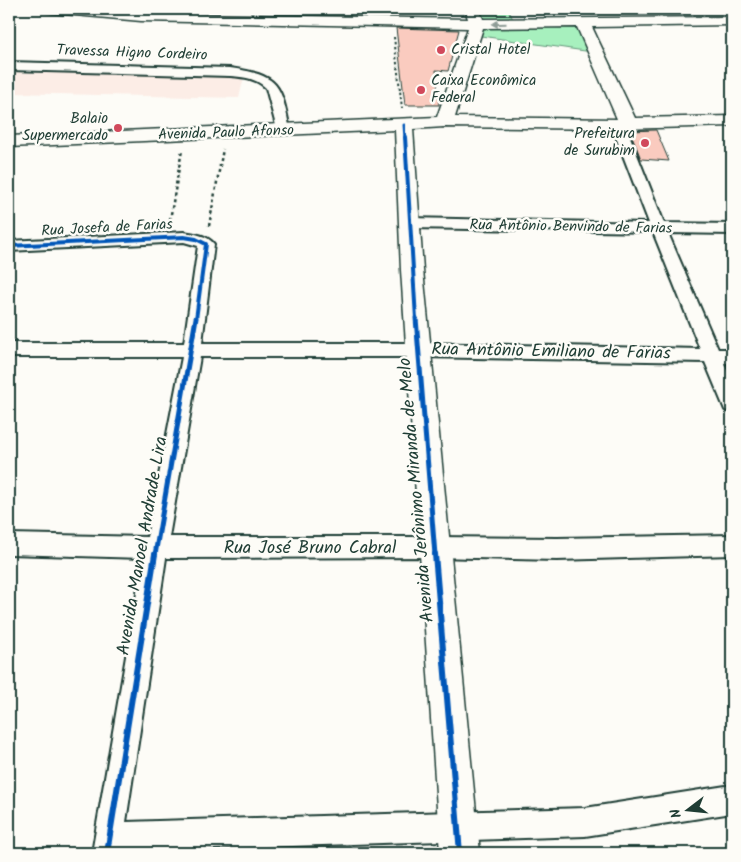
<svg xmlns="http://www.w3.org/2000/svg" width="741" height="862" font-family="Kalam,sans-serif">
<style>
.built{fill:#fcede6}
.green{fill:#a7f0be;stroke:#639679}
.building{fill:#facbbf;stroke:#1f3d34}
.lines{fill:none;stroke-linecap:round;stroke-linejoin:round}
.street-casing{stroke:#1f3d34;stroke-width:4}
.secondary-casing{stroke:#1f3d34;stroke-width:3}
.path-far1{stroke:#1f3d34;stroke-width:2;stroke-dasharray:2.5 2.5;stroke-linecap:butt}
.path{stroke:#1f3d34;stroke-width:2.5;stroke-dasharray:3 3;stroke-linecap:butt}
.street{fill:#fdfcf7;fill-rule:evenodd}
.secondary{fill:#fdfcf7;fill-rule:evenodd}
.cycleway-far3-casing{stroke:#fdfcf7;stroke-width:5}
.cycleway-far2-casing{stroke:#fdfcf7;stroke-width:6}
.cycleway-far1-casing{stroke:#fdfcf7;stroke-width:8}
.cycleway-casing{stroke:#fdfcf7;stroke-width:9}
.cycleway-far3{stroke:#0057b8;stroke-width:3}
.cycleway-far2{stroke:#0057b8;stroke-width:4}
.cycleway-far1{stroke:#0057b8;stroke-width:5}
.cycleway{stroke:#0057b8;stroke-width:6}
.oneway{fill:#8e9c96}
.poi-dot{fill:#d1495b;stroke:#fdfcf7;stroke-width:2}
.labels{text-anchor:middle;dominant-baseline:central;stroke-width:5;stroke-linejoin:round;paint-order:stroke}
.far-poi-label{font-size:15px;fill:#1f3d34;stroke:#fdfcf7;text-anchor:start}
.far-street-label{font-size:15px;fill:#1f3d34;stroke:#fdfcf7}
.street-label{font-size:18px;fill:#1f3d34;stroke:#fdfcf7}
</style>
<rect width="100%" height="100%" fill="#fdfcf7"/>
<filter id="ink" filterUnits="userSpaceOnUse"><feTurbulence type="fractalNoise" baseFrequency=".02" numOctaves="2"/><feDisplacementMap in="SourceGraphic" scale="10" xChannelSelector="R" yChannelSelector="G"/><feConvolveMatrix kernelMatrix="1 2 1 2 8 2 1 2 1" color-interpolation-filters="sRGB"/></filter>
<g filter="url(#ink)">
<!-- built -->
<polygon class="built" points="9,72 244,77 239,98 9,93"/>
<!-- green -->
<g class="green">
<polygon points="480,9 508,9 514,21 485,21"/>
<polygon points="478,25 580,25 592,52 481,36"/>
</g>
<!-- building -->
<g class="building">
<polygon points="396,28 459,30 448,71 436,70 439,105 405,105"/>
<polygon points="656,130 669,161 641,159 630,131"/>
</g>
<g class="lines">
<!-- street casing -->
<g class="street-casing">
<g id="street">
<path d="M 9,62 L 230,68 C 279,75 281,84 290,130 L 283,134 L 278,133 L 266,88 C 256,78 243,77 230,76 L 9,70 Z"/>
<path d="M 618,120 L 625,124 L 664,223 L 732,224 L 732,234 L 668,233 L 718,349 L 732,349 L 732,363 L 724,363 L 732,383 L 732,413 L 725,410 L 705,362 L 419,357 L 200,357 L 169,537 L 435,537 L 557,538 L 732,535 L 732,555 L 557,560 L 435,557 L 166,558 L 126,822 L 585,808 L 732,785 L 732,813 L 585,836 L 92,853 L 143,558 L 9,554 L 9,534 L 147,537 L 182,357 L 9,357 L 9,343 L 184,343 L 198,246 L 184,242 L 9,251 L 9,241 L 184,232 C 195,234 207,235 214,244 L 202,343 L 419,343 L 700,349 L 653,232 L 409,228 L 404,226 L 401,223 L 404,220 L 409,218 L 649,223 L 611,124 Z"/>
</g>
</g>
<!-- secondary casing -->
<g class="secondary-casing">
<path id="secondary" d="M 45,9 L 98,9 L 141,13 L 468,19 L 465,9 L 479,9 L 483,19 L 732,17 L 732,25 L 592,27 L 635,118 L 732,116 L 732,126 L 618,129 L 444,127 L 413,129 L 423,270 L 480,853 L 440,853 L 401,270 L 395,130 L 9,147 L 9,136 L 437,117 L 468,28 L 141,21 L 52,13 L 47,12 ZM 577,27 L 617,119 L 455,117 L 483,28 Z"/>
</g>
<!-- path-far1 -->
<polyline class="path-far1" points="394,37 402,108"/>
<!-- path -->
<g class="path">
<polyline points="170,220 182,150"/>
<polyline points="209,226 223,149"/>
</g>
<!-- street -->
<use href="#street" class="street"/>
<!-- secondary -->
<use href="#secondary" class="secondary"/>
<!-- cycleway-far3 casing -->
<g class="cycleway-far3-casing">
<polyline id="cycleway-far3" points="404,125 405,139"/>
</g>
<!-- cycleway-far2 casing -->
<g class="cycleway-far2-casing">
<g id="cycleway-far2">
<polyline points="405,137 416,319"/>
<polyline points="9,246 184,237 196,239 206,244 196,319"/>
</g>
</g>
<!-- cycleway-far1 casing -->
<g class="cycleway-far1-casing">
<g id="cycleway-far1">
<polyline points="416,318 435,555"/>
<polyline points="155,555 196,318"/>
</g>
</g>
<!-- cycleway casing -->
<g class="cycleway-casing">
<g id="cycleway">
<polyline points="435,554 460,853"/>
<polyline points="107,853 155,554"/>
</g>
</g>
<!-- cycleway-far3 -->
<use href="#cycleway-far3" class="cycleway-far3"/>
<!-- cycleway-far2 -->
<use href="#cycleway-far2" class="cycleway-far2"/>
<!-- cycleway-far1 -->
<use href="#cycleway-far1" class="cycleway-far1"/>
<!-- cycleway -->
<use href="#cycleway" class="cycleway"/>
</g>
<!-- one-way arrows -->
<defs><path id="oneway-solid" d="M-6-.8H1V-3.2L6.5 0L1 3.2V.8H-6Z" transform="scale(1.25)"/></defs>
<use class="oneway" href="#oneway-solid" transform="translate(499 24) rotate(179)"/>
</g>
<!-- markers -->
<g class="poi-dot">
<circle cx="441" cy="50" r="5"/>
<circle cx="421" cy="90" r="5"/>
<circle cx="118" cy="128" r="5"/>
<circle cx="645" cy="143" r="5"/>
</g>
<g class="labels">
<!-- far-poi labels -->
<g class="far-poi-label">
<text x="451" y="50">Cristal Hotel</text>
<text x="431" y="81">Caixa Econômica<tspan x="431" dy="17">Federal</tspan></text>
<text x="108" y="119" text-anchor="end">Balaio<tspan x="108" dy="17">Supermercado</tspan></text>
<text x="635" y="134" text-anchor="end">Prefeitura<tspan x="635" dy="17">de Surubim</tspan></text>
</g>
<!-- far-street labels -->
<g class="far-street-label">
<text transform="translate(132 53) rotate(2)">Travessa Higno Cordeiro</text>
<text transform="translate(226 133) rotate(-2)">Avenida Paulo Afonso</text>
<text transform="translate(571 227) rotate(1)">Rua Antônio Benvindo de Farias</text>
<text transform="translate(107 228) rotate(-3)">Rua Josefa de Farias</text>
</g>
<!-- street labels -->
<g class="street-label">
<text transform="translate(551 352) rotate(1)">Rua Antônio Emiliano de Farias</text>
<text transform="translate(417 490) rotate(-95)">Avenida Jerônimo Miranda de Melo</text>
<text transform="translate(143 546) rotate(-80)">Avenida Manoel Andrade Lira</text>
<text x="310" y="548">Rua José Bruno Cabral</text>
</g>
</g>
<!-- margin -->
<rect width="741" height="862" fill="none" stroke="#fdfcf7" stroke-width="30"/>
<rect x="15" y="15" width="711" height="832" fill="none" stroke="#1f3d34" stroke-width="2" filter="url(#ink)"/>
<!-- north arrow -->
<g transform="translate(688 810) rotate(254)" stroke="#fdfcf7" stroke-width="4" paint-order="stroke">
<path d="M0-4L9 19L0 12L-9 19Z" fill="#1f3d34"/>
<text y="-8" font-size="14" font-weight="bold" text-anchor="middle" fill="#1f3d34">N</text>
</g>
</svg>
